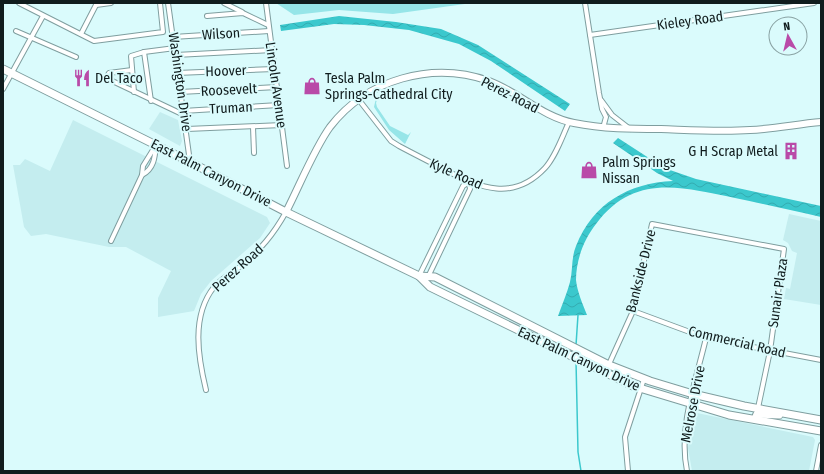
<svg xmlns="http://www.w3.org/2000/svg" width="824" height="474" font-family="'Fira Sans Condensed',sans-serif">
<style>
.built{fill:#c4edef}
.green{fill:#96e5e8}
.water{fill:url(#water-waves)}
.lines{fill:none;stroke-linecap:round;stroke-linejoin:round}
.stream{stroke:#3bc8cd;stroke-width:1.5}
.street-casing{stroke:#7f9e9f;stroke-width:6}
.secondary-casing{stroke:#7f9e9f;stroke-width:8}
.primary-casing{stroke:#7f9e9f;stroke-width:9}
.street{stroke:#fff;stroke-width:4}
.secondary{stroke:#fff;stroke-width:6}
.primary{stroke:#fff;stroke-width:7}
.labels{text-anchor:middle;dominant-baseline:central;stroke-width:4;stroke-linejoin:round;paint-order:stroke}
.street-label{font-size:14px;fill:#101c1d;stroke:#dafbfc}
.poi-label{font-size:14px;fill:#101c1d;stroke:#dafbfc;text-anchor:start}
</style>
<defs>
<pattern id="water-waves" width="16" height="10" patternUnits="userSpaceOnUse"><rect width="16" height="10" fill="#3bc8cd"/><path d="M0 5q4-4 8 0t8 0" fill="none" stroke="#33abb0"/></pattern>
</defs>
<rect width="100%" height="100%" fill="#dafbfc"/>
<!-- built -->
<g class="built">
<polygon points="160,112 178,120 182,141 180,146 149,129"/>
<polygon points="73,120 267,217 270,223 260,238 211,281 201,294 194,311 158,317 158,298 171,271 126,247 109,247 46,234 31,236 24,227 13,165 20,165 25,159 50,171"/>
<polygon points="789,214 821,221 821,305 784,299 786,288 790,289 797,253 792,251 788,243 783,240"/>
<polygon points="697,413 813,437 815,440 809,471 692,471 688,448 690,431 695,414"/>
</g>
<!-- green -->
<g class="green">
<polygon points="276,3 472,3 393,14 339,10 294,15"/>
<polygon points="378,97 376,103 377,107 390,126 408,135 411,132 405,144 389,130 374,107 376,98"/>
</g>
<!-- water -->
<g class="water">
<polygon points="339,16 396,22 441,29 478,45 570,104 565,111 491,61 459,44 409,30 364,25 334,24 281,31 280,25"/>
<path d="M 618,138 L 652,160 L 670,170 L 696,179 L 821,206 L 821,217 C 792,210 763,204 735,198 C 681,187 634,173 596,224 C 584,239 576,260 576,280 C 577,291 583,305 587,315 L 558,316 C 562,305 567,293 570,282 C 573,270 571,258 576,246 C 593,203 629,183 673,181 L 657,173 L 613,143 Z"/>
</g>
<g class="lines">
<!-- stream -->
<g class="stream">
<polyline points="576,345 578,315"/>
<polyline points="576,361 578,452 581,471"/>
</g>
<!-- street casing -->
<g class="street-casing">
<g id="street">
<polyline points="19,3 94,41 163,32 160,3"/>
<polyline points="168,3 190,162"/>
<polyline points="224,3 242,12"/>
<polyline points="266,3 287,166"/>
<polyline points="585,3 599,93 602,109 606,117 603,128"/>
<polyline points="96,5 111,3"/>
<polyline points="207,16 243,13 268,25"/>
<polyline points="16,31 76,57"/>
<polyline points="81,34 97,3"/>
<polyline points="590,35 814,3"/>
<polyline points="173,37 269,31"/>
<polyline points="176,55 272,50"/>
<polyline points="132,70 109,73 106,78 184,115"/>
<polyline points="177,73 274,69"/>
<polyline points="3,89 43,16"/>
<polyline points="134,92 131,56 144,52"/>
<polyline points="180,92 277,87"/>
<path d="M 359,100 L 391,141 L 399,146 C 414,154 430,162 445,170 C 481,188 513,202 545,168 C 556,156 562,137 569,122"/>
<polyline points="601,100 612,115 630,129"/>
<polyline points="151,101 144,52 175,48"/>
<polyline points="183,111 279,105"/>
<polyline points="253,127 254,153"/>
<polyline points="187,129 282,125"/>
<path d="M 142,175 C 154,169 155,157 156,145"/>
<polyline points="111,241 142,175 143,166 156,145"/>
<polyline points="419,276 463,186 469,182 470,189 428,277"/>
<polyline points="633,311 706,338 821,360"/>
<polyline points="605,373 633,311 652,224 784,249 770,351 758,408"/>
<path d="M 206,390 C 198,357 191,316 214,287 C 221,279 232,273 241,266 C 261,249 273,235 286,212"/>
<polyline points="628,471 625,437 644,379"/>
<path d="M 687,471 C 678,427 696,381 706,338"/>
<polyline points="816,471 821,445"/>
</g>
</g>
<!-- secondary casing -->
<g class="secondary-casing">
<path id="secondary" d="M 286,212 C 299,187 314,149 330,127 C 367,79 432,61 489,81 C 519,92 542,117 574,123 C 603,129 632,129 661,129 C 690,130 721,132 750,130 C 774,129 797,124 821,122"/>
</g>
<!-- primary casing -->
<g class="primary-casing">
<g id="primary">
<polyline points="3,69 190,162 286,212 419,276 435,277 609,365 650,381 693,394 744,406 821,420"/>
<polyline points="419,276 430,287 633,386 729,415 821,431"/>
<polyline points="755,419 757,414 779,415"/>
</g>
</g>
<!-- street -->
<use href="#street" class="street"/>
<!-- secondary -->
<use href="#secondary" class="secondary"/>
<!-- primary -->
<use href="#primary" class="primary"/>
</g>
<!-- icons -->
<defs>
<g id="restaurant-bare" transform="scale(1.38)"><path d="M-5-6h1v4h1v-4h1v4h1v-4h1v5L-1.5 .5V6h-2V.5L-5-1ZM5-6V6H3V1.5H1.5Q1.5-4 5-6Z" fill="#b94aa8" stroke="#dafbfc" stroke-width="2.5" paint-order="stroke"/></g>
<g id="shop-bare" transform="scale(1.38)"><path d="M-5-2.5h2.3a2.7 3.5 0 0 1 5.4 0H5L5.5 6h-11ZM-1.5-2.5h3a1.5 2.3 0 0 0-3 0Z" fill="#b94aa8" stroke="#dafbfc" stroke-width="2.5" paint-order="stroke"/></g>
<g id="building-bare" transform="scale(1.38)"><path d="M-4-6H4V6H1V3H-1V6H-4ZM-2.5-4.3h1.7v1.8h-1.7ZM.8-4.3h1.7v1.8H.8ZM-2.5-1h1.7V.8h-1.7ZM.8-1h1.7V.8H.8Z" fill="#b94aa8" stroke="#dafbfc" stroke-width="2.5" paint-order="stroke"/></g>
</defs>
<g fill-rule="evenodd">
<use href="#restaurant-bare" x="82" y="78"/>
<use href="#shop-bare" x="312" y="86"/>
<use href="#building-bare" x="791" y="151"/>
<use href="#shop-bare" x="589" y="170"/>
</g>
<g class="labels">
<!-- street labels -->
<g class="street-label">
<text transform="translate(690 21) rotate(-8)">Kieley Road</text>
<text transform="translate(221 34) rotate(-4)">Wilson</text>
<text transform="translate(226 71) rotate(-2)">Hoover</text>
<text transform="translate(180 82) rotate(82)">Washington Drive</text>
<text transform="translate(276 85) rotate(82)">Lincoln Avenue</text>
<text transform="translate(229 90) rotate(-3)">Roosevelt</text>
<text transform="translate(510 95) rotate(27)">Perez Road</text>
<text transform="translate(231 108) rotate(-3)">Truman</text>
<text transform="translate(211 173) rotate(27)">East Palm Canyon Drive</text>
<text transform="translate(456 174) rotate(24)">Kyle Road</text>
<text transform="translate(238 268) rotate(-42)">Perez Road</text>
<text transform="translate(641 271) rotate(-76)">Bankside Drive</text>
<text transform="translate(778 293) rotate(-82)">Sunair Plaza</text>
<text transform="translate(737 342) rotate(13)">Commercial Road</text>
<text transform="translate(579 359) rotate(25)">East Palm Canyon Drive</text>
<text transform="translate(693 404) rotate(-79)">Melrose Drive</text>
</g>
<!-- poi labels -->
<g class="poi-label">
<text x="95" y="78">Del Taco</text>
<text x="325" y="78">Tesla Palm<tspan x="325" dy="16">Springs-Cathedral City</tspan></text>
<text x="778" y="151" text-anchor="end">G H Scrap Metal</text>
<text x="602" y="162">Palm Springs<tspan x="602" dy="16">Nissan</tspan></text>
</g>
</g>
<!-- border -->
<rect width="824" height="474" fill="none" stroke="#101c1d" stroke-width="8"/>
<!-- north arrow -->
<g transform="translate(788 36) rotate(352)"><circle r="19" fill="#dafbfc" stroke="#89a2a3"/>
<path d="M0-3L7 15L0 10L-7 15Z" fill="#b94aa8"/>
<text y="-6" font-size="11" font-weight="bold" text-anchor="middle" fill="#101c1d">N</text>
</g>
</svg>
